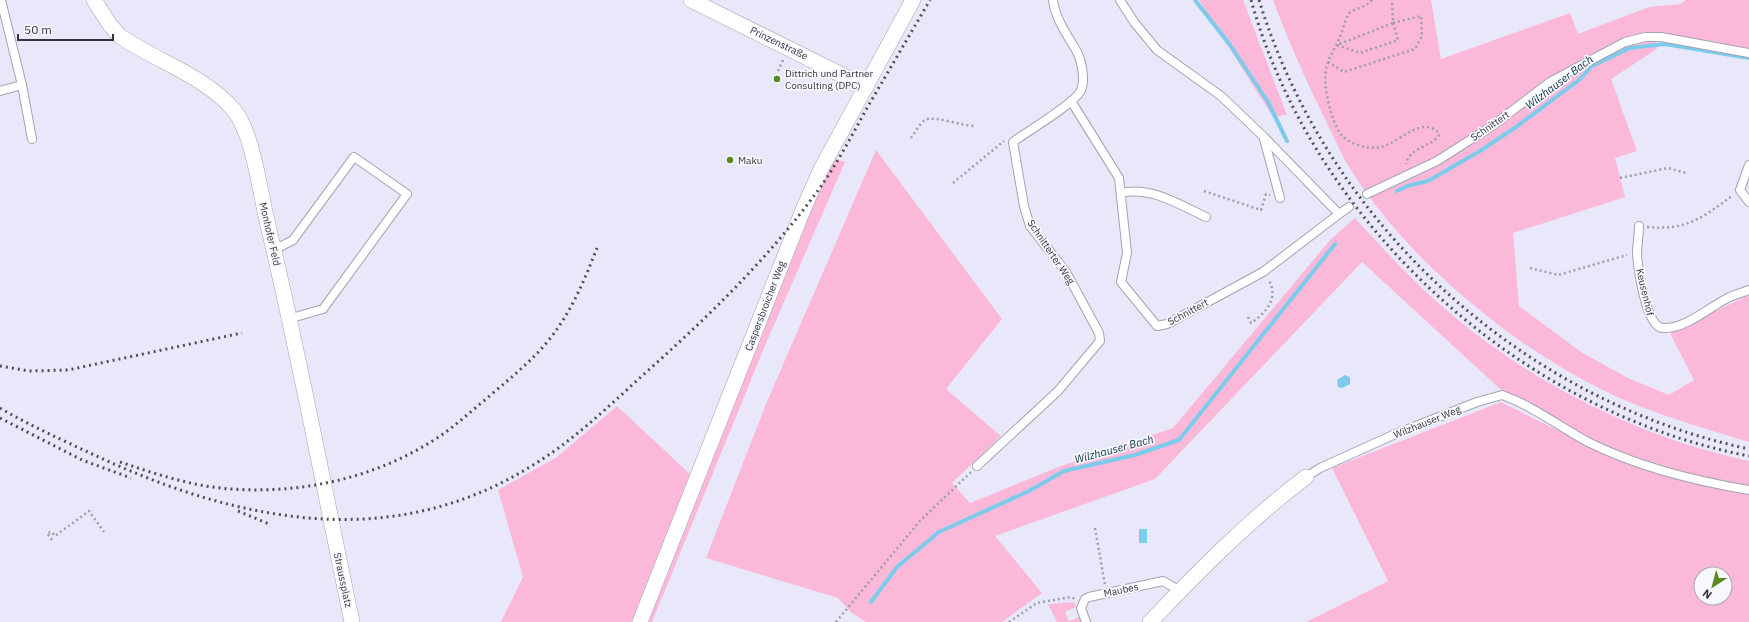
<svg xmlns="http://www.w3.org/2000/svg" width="1749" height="622" font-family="'IBM Plex Sans',sans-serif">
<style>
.green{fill:#fcb8d9;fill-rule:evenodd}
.water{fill:#7bcceb}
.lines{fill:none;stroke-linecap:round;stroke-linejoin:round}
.stream{stroke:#7bcceb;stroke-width:4}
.service-casing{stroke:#a3a3b3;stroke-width:10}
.minor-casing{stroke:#a3a3b3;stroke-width:16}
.path{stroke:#9e9eab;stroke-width:2.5;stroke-dasharray:2 3;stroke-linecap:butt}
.service{stroke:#fff;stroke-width:8}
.minor{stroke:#fff;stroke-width:15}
.rail{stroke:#4f4f57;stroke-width:3;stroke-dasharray:2 4;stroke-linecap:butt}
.poi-dot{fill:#57891f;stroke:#f7f7fe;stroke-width:1.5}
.labels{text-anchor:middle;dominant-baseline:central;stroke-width:3.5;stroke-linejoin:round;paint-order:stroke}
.street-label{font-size:10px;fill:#35343b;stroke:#f7f7fe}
.poi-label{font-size:10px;fill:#35343b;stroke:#f7f7fe;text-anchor:start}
.water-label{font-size:11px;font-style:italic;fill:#0a313e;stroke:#f7f7fe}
</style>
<rect width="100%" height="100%" fill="#e8e8fa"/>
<!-- green -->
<g class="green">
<polygon points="1199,0 1243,0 1287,115 1273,117"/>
<path d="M 1273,0 L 1431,0 L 1441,59 L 1570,13 L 1578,34 L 1649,7 L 1680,4 L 1686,0 L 1749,0 L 1749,48 L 1723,45 L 1654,32 L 1657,49 L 1611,79 L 1637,151 L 1615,158 L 1625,197 L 1513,233 L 1519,306 L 1581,352 L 1628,378 L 1669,395 L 1694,380 L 1670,333 L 1749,295 L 1749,442 C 1703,428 1657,415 1613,395 C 1514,349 1402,256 1346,162 C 1338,148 1332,133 1325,119 C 1305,79 1289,42 1273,0 Z"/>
<path d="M 876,150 L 1002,319 L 946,389 L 1001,436 L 952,483 L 970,503 L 1061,466 L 1173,428 L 1331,239 L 1355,218 C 1377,242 1400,267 1424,290 C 1515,375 1627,434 1749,461 L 1749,487 L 1683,472 L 1611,449 L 1566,427 L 1499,388 L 1362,262 L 1155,479 L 995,536 L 1042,593 L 1002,622 L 866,622 L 851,612 L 838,598 L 706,558 L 766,404 Z"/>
<polygon points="834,158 845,162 767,341 652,622 644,622 795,243"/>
<path d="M 1501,402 L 1611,457 L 1672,478 L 1749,494 L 1749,622 L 1306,622 L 1388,581 L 1332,468 ZM 1701,574 L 1725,574 L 1725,598 L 1701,598 Z"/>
<polygon points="617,406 691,475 633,622 501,622 523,577 498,490 557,457"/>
<polygon points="1074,602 1076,607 1065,612 1069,621 1080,617 1083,622 1057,622 1048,604"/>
</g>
<!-- water -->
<g class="water">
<polygon points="1345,375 1350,377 1350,384 1342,388 1338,387 1337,380"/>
<rect x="1139" y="529" width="8" height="14"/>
</g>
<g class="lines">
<!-- stream -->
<g class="stream">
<polyline points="1195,0 1230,45 1268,102 1287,141"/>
<polyline points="1397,191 1407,186 1428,181 1480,151 1516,127 1579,80 1592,66 1630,48 1665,44 1749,58"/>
<polyline points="871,602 897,567 939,532 1029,491 1064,471 1135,455 1179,440 1335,244"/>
</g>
<!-- service casing -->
<g class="service-casing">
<g id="service">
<polyline points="1,0 22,85 32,139"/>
<polyline points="1120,0 1134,22 1157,50 1221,96 1264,137 1339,214 1349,207"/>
<polyline points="0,91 22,85"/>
<polyline points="1071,101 1119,178 1127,253 1121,282 1157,326 1167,324 1263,272 1339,214"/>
<polyline points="1264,139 1280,198"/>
<polyline points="1749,165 1740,190 1749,202"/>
<path d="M 1121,193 C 1151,186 1180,205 1206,217"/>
<polyline points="1367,194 1437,161 1492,126 1550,82 1625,42 1645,37 1661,37 1749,53"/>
<path d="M 1639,226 C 1639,235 1637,245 1637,254 C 1638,268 1646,328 1663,328 C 1685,329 1707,309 1726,299 C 1733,295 1741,293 1749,290"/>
<polyline points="274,250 293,240 354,157 407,194 323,309 288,319"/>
<path d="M 977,466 L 1058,391 L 1100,341 L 1099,333 L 1066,272 L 1030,226 L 1024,206 L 1013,142 C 1028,131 1072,105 1080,92 C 1086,81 1082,61 1076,50 C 1067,35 1055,18 1053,0"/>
<path d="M 1306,477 L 1320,468 L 1393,435 L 1477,402 L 1502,395 C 1533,406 1560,427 1588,442 C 1638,467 1695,481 1749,490"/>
<polyline points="1086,622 1081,608 1085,599 1089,597 1163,581 1180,591"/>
</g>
</g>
<!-- minor casing -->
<g class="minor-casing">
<g id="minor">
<path d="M 94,0 L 110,25 L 120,36 C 157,62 204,75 234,110 C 253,134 260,191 267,221 C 299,354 324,489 352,622"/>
<polyline points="691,0 866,87"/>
<polyline points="640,622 803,210 821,169 913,0"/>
<path d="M 1150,622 C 1200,570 1249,520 1306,477"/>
</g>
</g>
<!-- path -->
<g class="path">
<path d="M 1372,0 C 1367,7 1355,8 1348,14 C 1344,25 1341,36 1336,46 C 1332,53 1328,60 1326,68 C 1323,86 1330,117 1340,133 C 1347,144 1369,150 1381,147 C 1399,143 1421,115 1439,133 C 1439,145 1409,146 1406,164"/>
<polygon points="1393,23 1398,40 1360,53 1337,45"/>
<polyline points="1328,62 1344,72 1415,49 1422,36 1421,16 1393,23 1392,0"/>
<polyline points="778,71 783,60"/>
<path d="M 911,138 C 915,133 919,124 925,120 C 934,115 962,126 975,126"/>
<polyline points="1620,178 1668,168 1686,173"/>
<polyline points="953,183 1004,141"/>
<polyline points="1204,191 1261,210 1266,194 1270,195"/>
<path d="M 1647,227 C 1686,231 1704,217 1733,195"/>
<polyline points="1530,268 1558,275 1627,255"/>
<path d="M 1248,317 L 1251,323 C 1266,313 1280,297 1268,279"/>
<polyline points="1095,528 1105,585"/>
<polyline points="52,540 47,533 52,532 55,536 89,511 104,532"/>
<polyline points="836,622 920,521 971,472"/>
<polyline points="1009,622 1037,603 1071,597 1075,599"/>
</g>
<!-- service -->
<use href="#service" class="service"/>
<!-- minor -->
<use href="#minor" class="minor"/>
<!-- rail -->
<g class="rail">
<path d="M 1251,0 C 1314,225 1520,412 1749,456"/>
<path d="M 1259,0 C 1328,224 1520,400 1749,449"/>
<polyline points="0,366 29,371 68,370 242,333"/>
<path d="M 0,408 C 29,425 60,439 90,453 C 234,521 390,555 533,465 C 574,440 608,407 643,375 C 707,318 768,259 819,189 C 837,164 852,135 867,108 C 888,72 909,36 930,0"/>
<polyline points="0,418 82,460 131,478"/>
<path d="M 120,462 C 156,474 194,487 232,489 C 302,494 374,478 434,440 C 453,428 469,413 486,399 C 508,380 530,363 548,341 C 571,313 584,281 597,248"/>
<polyline points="238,511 269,524"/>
</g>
</g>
<!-- markers -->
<g class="poi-dot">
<circle cx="777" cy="79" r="4"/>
<circle cx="730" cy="160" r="4"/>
</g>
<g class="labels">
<!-- street labels -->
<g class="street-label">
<text transform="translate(779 43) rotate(26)">Prinzenstraße</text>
<text transform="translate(1490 126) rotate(-35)">Schnittert</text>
<text transform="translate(270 234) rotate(77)">Monhofer Feld</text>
<text transform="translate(1051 252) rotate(56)">Schnitterter Weg</text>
<text transform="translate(1645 292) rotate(77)">Keusenhof</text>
<text transform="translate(765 306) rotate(-69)">Caspersbroicher Weg</text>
<text transform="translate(1188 312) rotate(-28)">Schnittert</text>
<text transform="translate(1427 422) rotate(-22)">Wilzhauser Weg</text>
<text transform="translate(343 580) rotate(78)">Straussplatz</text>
<text transform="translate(1121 590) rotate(-12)">Maubes</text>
</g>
<!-- poi labels -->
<g class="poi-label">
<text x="785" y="73">Dittrich und Partner<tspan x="785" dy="12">Consulting (DPC)</tspan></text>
<text x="738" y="160">Maku</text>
</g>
<!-- water labels -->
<g class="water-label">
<text transform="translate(1559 82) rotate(-37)">Wilzhauser Bach</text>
<text transform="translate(1114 449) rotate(-15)">Wilzhauser Bach</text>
</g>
</g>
<!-- north arrow -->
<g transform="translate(1713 586) rotate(216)"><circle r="19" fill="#f7f7fe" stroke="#a9a9b0"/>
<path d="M0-3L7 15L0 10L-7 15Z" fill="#57891f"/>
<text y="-6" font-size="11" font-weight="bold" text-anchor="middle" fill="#35343b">N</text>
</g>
<!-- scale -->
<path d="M18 34v6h95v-6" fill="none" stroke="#35343b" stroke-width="2"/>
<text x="24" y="34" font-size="12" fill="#35343b" stroke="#f7f7fe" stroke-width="3" paint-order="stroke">50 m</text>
</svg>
